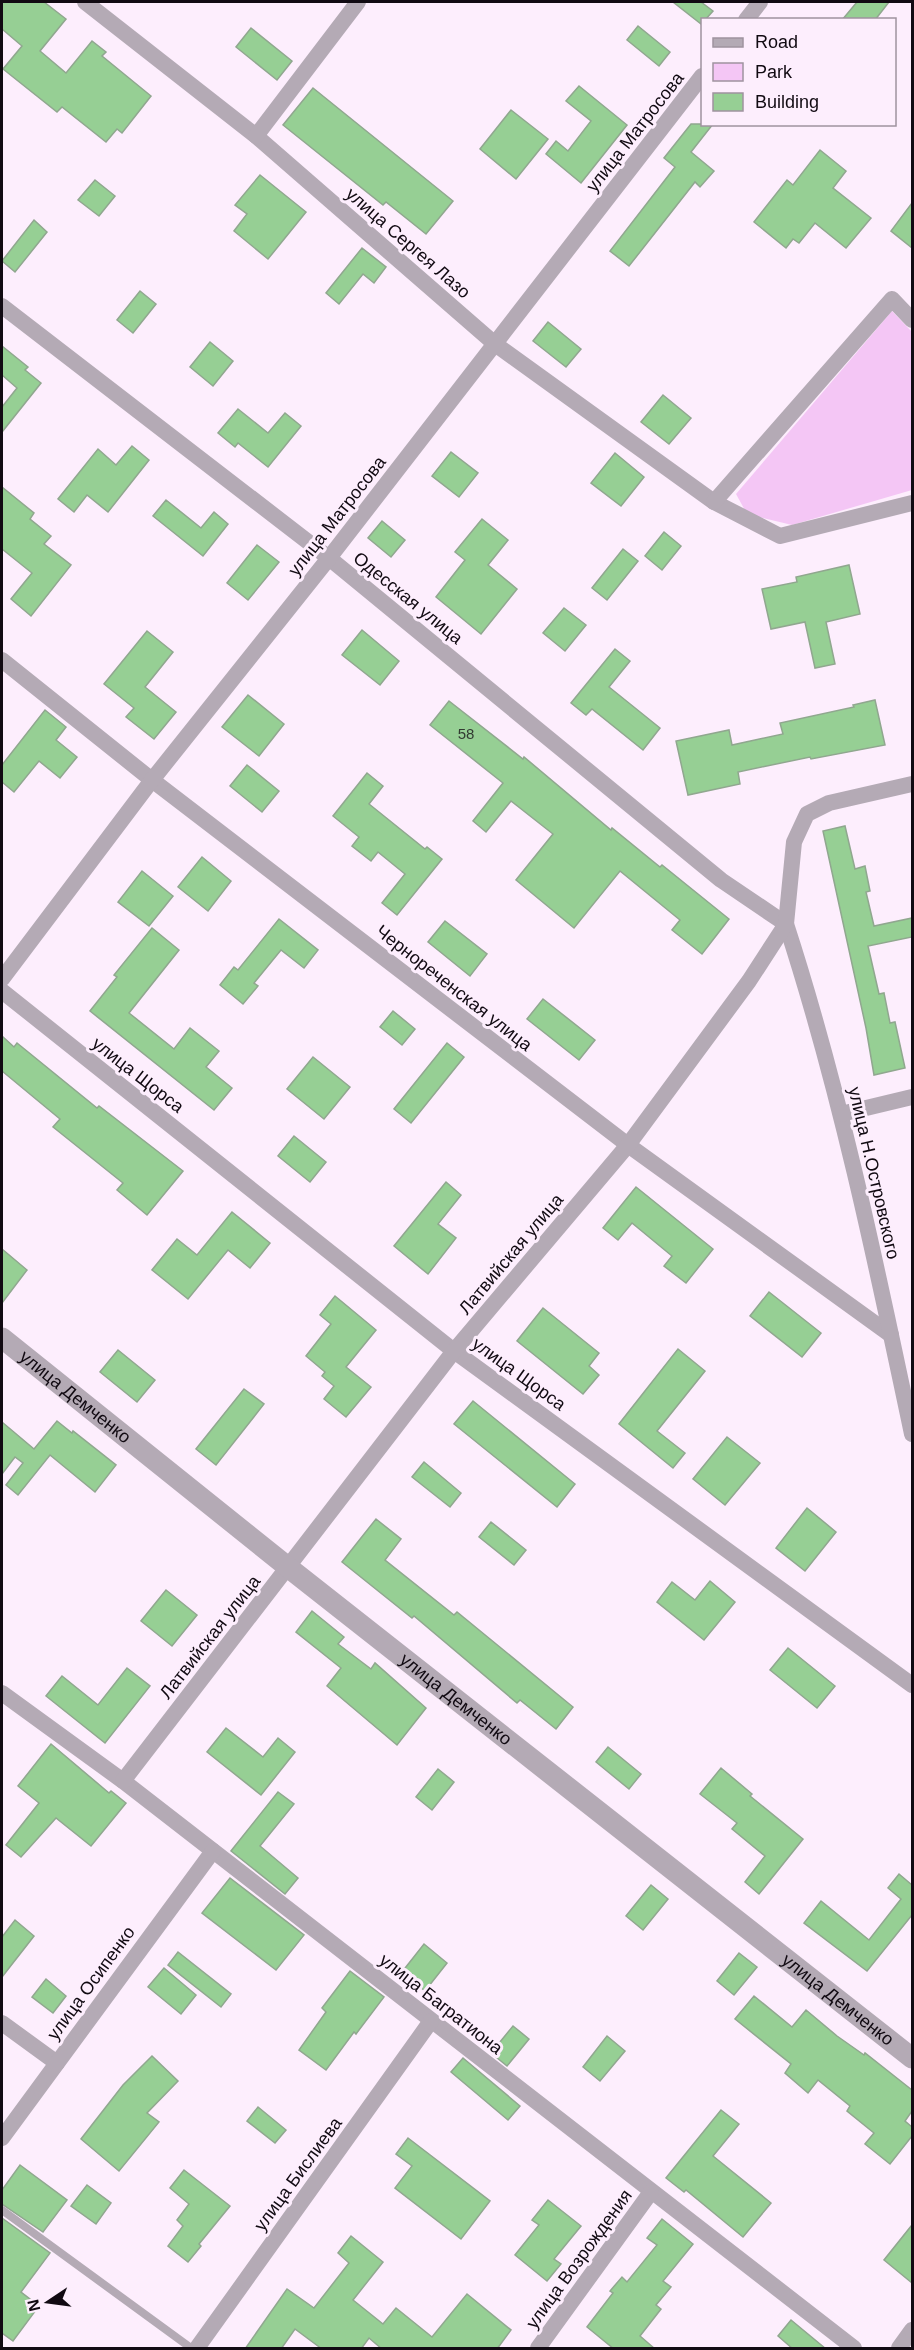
<svg xmlns="http://www.w3.org/2000/svg" width="914" height="2350" font-family="Arial,sans-serif">
<style>
.green{fill:#f4c6f5}
.building{fill:#96cf94;stroke:#90a78f;stroke-width:1.5}
.lines{fill:none;stroke-linecap:round;stroke-linejoin:round}
.service{stroke:#b4aab5;stroke-width:8}
.minor{stroke:#b4aab5;stroke-width:16}
.tertiary{stroke:#b4aab5;stroke-width:21}
.labels{text-anchor:middle;dominant-baseline:central;stroke-width:6;stroke-linejoin:round;paint-order:stroke}
.number-label{font-size:15px;fill:#323b32}
.street-label{font-size:18px;fill:#110a12;stroke:#fdeefd}
</style>
<rect width="100%" height="100%" fill="#fdeefd"/>
<!-- green -->
<polygon class="green" points="892,311 912,332 912,490 792,525 747,514 736,494"/>
<!-- building -->
<g class="building">
<polygon points="2,2 44,2 66,19 40,51 66,73 92,41 106,52 102,56 151,96 122,133 117,129 106,142 62,107 57,112 3,69 22,46 2,29"/>
<polygon points="673,2 701,2 713,11 705,20 702,20 701,24"/>
<polygon points="857,2 889,2 875,20 842,20"/>
<polygon points="638,26 670,52 659,66 627,40"/>
<polygon points="251,28 292,61 277,80 236,47"/>
<polygon points="579,86 627,125 581,183 546,154 556,141 568,151 591,121 566,101"/>
<polygon points="313,88 453,201 426,234 386,202 383,205 283,125"/>
<polygon points="511,110 548,139 516,179 480,149"/>
<polygon points="691,124 713,124 691,152 714,171 700,187 695,182 629,266 610,251 675,167 664,158"/>
<polygon points="820,150 846,171 833,188 871,218 846,248 815,223 799,243 793,239 786,248 754,222 787,180 793,185"/>
<polygon points="260,175 306,212 268,259 234,231 247,214 235,205"/>
<polygon points="95,180 115,196 99,216 78,200"/>
<polygon points="912,203 912,248 891,231"/>
<polygon points="34,220 47,232 15,272 2,261"/>
<polygon points="362,248 386,267 374,283 363,274 339,304 326,293"/>
<polygon points="140,291 156,304 133,333 117,320"/>
<polygon points="548,322 581,349 566,367 533,341"/>
<polygon points="210,342 233,361 213,386 190,367"/>
<polygon points="2,346 28,367 25,370 41,383 2,432 2,407 17,388 2,375"/>
<polygon points="663,395 691,418 669,444 641,422"/>
<polygon points="238,409 268,433 285,413 301,426 268,467 238,443 235,447 218,433"/>
<polygon points="132,446 149,460 108,512 87,495 74,512 58,499 98,449 116,465"/>
<polygon points="451,452 478,473 459,497 432,476"/>
<polygon points="615,453 644,477 621,506 591,483"/>
<polygon points="2,487 34,513 30,519 51,536 44,544 71,565 31,616 11,599 32,573 2,549"/>
<polygon points="166,500 201,528 214,512 228,524 203,556 153,516"/>
<polygon points="482,519 508,540 488,565 517,589 481,634 436,597 465,560 455,552"/>
<polygon points="382,521 405,540 391,557 368,538"/>
<polygon points="664,532 681,546 662,570 645,556"/>
<polygon points="257,545 279,562 248,600 227,583"/>
<polygon points="623,549 638,561 607,600 592,588"/>
<polygon points="849,565 860,614 826,622 835,664 815,668 805,622 771,629 762,589 797,582 796,577"/>
<polygon points="564,608 586,625 565,651 543,633"/>
<polygon points="362,630 399,661 380,685 342,655"/>
<polygon points="147,631 173,652 145,687 176,712 154,739 126,717 134,708 104,684"/>
<polygon points="615,649 630,661 609,687 660,728 643,750 592,709 586,715 571,703"/>
<polygon points="248,695 284,724 259,756 222,727"/>
<polygon points="875,700 885,745 811,759 810,757 738,772 740,784 688,795 676,741 729,730 732,745 783,734 780,723 854,707 853,705"/>
<polygon points="449,701 523,759 524,757 611,830 612,828 660,867 662,865 729,919 702,954 672,930 680,920 620,871 574,928 516,880 553,834 511,801 486,832 473,821 503,783 430,725"/>
<polygon points="45,710 66,727 56,740 77,757 60,778 39,761 14,792 2,782 2,765"/>
<polygon points="247,765 279,791 262,812 230,786"/>
<polygon points="367,773 383,786 369,804 425,849 427,847 442,859 397,915 382,903 405,874 378,852 371,861 352,846 359,837 333,816"/>
<polygon points="845,826 855,869 865,866 870,891 866,892 874,926 912,918 912,937 868,946 879,994 884,993 890,1023 895,1022 905,1068 874,1075 866,1028 823,831"/>
<polygon points="202,857 231,881 208,911 178,887"/>
<polygon points="142,871 173,896 149,926 118,902"/>
<polygon points="279,919 318,950 304,968 281,950 254,983 258,986 243,1004 220,985 234,967 238,970"/>
<polygon points="445,921 487,954 470,976 428,942"/>
<polygon points="152,928 179,950 129,1013 174,1049 190,1028 219,1051 206,1067 232,1088 214,1110 90,1011 117,977 114,975"/>
<polygon points="543,999 595,1040 579,1060 527,1019"/>
<polygon points="393,1011 415,1029 402,1045 380,1027"/>
<polygon points="2,1036 14,1047 17,1043 97,1108 99,1106 183,1171 147,1215 117,1190 123,1183 53,1127 60,1119 2,1071"/>
<polygon points="447,1043 464,1057 411,1123 394,1109"/>
<polygon points="313,1057 350,1087 324,1119 287,1089"/>
<polygon points="294,1136 326,1162 310,1182 278,1156"/>
<polygon points="446,1182 461,1195 438,1224 456,1238 428,1274 394,1246"/>
<polygon points="636,1187 713,1249 686,1283 664,1266 672,1256 632,1223 618,1240 603,1228"/>
<polygon points="232,1212 270,1243 250,1268 228,1250 188,1299 152,1270 177,1239 197,1255"/>
<polygon points="2,1249 27,1270 2,1303"/>
<polygon points="769,1292 821,1333 802,1357 750,1316"/>
<polygon points="335,1296 376,1330 346,1367 371,1387 346,1417 324,1399 334,1386 322,1376 325,1372 306,1356 331,1324 320,1315"/>
<polygon points="543,1308 599,1353 589,1366 599,1375 583,1394 517,1341"/>
<polygon points="678,1349 705,1371 657,1431 685,1453 673,1468 619,1424"/>
<polygon points="118,1350 155,1380 137,1402 100,1372"/>
<polygon points="244,1389 264,1404 216,1465 196,1449"/>
<polygon points="473,1401 575,1484 557,1507 454,1424"/>
<polygon points="57,1421 72,1433 73,1431 116,1465 95,1492 50,1455 18,1495 6,1485 23,1463 15,1457 2,1474 2,1422 34,1449"/>
<polygon points="727,1437 760,1463 725,1505 693,1479"/>
<polygon points="424,1462 461,1493 450,1507 412,1477"/>
<polygon points="807,1508 836,1532 805,1571 776,1548"/>
<polygon points="376,1519 401,1539 385,1560 454,1615 457,1612 573,1707 556,1729 520,1700 517,1703 414,1616 412,1618 342,1562"/>
<polygon points="491,1522 526,1550 514,1565 479,1537"/>
<polygon points="710,1581 735,1602 704,1640 657,1602 672,1582 695,1600"/>
<polygon points="166,1590 197,1615 172,1646 141,1621"/>
<polygon points="312,1611 344,1637 338,1644 371,1669 375,1663 426,1708 397,1745 327,1686 341,1668 296,1632"/>
<polygon points="788,1648 835,1686 817,1708 770,1670"/>
<polygon points="127,1668 150,1686 105,1743 46,1696 62,1676 98,1705"/>
<polygon points="226,1728 263,1757 278,1738 295,1752 261,1795 207,1752"/>
<polygon points="51,1744 109,1793 111,1791 126,1803 91,1846 56,1818 21,1857 6,1845 39,1803 18,1786"/>
<polygon points="608,1747 641,1774 629,1789 596,1762"/>
<polygon points="721,1768 752,1794 750,1796 803,1839 759,1894 745,1882 765,1856 732,1829 737,1823 700,1794"/>
<polygon points="438,1769 454,1782 432,1810 416,1797"/>
<polygon points="278,1792 294,1804 260,1846 298,1878 285,1894 231,1851"/>
<polygon points="899,1874 912,1885 912,1915 867,1971 804,1923 821,1901 869,1940 901,1899 888,1888"/>
<polygon points="230,1878 304,1935 276,1970 202,1913"/>
<polygon points="651,1885 668,1899 643,1930 626,1916"/>
<polygon points="15,1920 34,1936 2,1977 2,1937"/>
<polygon points="424,1944 447,1963 425,1991 402,1972"/>
<polygon points="178,1952 231,1994 221,2007 168,1965"/>
<polygon points="739,1953 757,1967 734,1995 717,1981"/>
<polygon points="164,1968 196,1995 181,2014 148,1987"/>
<polygon points="350,1971 384,1997 356,2034 354,2032 326,2070 299,2050 326,2012 322,2008"/>
<polygon points="46,1979 66,1996 53,2013 32,1997"/>
<polygon points="754,1996 792,2027 806,2010 837,2036 864,2055 865,2053 912,2090 912,2111 905,2121 912,2127 912,2136 890,2164 865,2144 874,2133 847,2111 850,2106 818,2080 808,2093 785,2073 791,2064 735,2019"/>
<polygon points="513,2026 529,2039 507,2066 491,2053"/>
<polygon points="607,2036 625,2051 600,2081 583,2067"/>
<polygon points="152,2056 178,2081 147,2113 159,2122 119,2171 81,2139 123,2085"/>
<polygon points="463,2058 520,2106 508,2120 451,2072"/>
<polygon points="258,2107 286,2130 275,2143 247,2121"/>
<polygon points="721,2110 739,2124 713,2156 771,2203 743,2237 686,2190 684,2192 666,2178"/>
<polygon points="408,2138 490,2201 461,2239 395,2188 412,2166 396,2154"/>
<polygon points="20,2165 67,2200 43,2232 2,2204 2,2190"/>
<polygon points="184,2170 230,2206 199,2244 201,2246 188,2262 168,2246 183,2226 177,2220 189,2204 170,2188"/>
<polygon points="87,2185 111,2203 96,2224 71,2206"/>
<polygon points="548,2200 581,2226 554,2259 561,2264 547,2281 515,2255 539,2225 532,2220"/>
<polygon points="2,2218 50,2253 21,2292 39,2306 13,2341 2,2333"/>
<polygon points="662,2219 693,2244 663,2281 671,2287 656,2305 661,2309 640,2336 655,2349 614,2349 587,2327 613,2293 610,2291 622,2277 627,2282 657,2245 647,2238"/>
<polygon points="912,2225 912,2283 884,2260"/>
<polygon points="351,2236 383,2262 353,2300 383,2324 396,2308 432,2337 467,2294 511,2330 497,2349 382,2349 369,2338 361,2349 322,2349 295,2329 281,2349 245,2349 287,2289 314,2308 349,2263 338,2253"/>
<polygon points="791,2320 826,2349 793,2349 778,2336"/>
</g>
<g class="lines">
<!-- service -->
<polyline class="service" points="2,2210 191,2348"/>
<!-- minor -->
<g class="minor">
<polyline points="85,2 256,136 495,344 714,502 780,536 912,503"/>
<polyline points="746,20 760,2"/>
<polyline points="256,136 358,2"/>
<polyline points="2,306 329,558 721,880 786,924"/>
<polyline points="714,502 892,299 912,320"/>
<polyline points="2,660 152,780 628,1145 891,1335"/>
<path d="M 786,924 C 840,1090 876,1263 912,1434"/>
<polyline points="2,979 152,780 329,558 702,76"/>
<polyline points="2,991 454,1351 912,1685"/>
<polyline points="841,1114 912,1097"/>
<polyline points="2,1693 123,1781 854,2348"/>
<polyline points="123,1781 454,1351 628,1145 749,981 786,924 794,842 807,814 829,803 912,784"/>
<polyline points="2,2023 57,2063"/>
<polyline points="2,2138 213,1851"/>
<polyline points="197,2348 431,2021"/>
<polyline points="538,2348 651,2192"/>
<polyline points="899,2348 912,2330"/>
</g>
<!-- tertiary -->
<path class="tertiary" id="s1" d="M 2,1338 L 289,1568 L 912,2058"/>
</g>
<g class="labels">
<!-- number labels -->
<g class="number-label">
<text x="466" y="733">58</text>
</g>
<!-- street labels -->
<g class="street-label">
<text transform="translate(635 132) rotate(-52)">улица Матросова</text>
<text transform="translate(408 243) rotate(41)">улица Сергея Лазо</text>
<text transform="translate(337 516) rotate(-52)">улица Матросова</text>
<text transform="translate(408 598) rotate(39)">Одесская улица</text>
<text transform="translate(454 988) rotate(38)">Чернореченская улица</text>
<text transform="translate(138 1075) rotate(38)">улица Щорса</text>
<text transform="translate(874 1173) rotate(77)">улица Н.Островского</text>
<text transform="translate(511 1254) rotate(-50)">Латвийская улица</text>
<text transform="translate(519 1374) rotate(36)">улица Щорса</text>
<text stroke="none"><textPath href="#s1" startOffset="94">улица Демченко</textPath></text>
<text transform="translate(210 1637) rotate(-52)">Латвийская улица</text>
<text stroke="none"><textPath href="#s1" startOffset="580">улица Демченко</textPath></text>
<text transform="translate(91 1983) rotate(-54)">улица Осипенко</text>
<text stroke="none"><textPath href="#s1" startOffset="1066">улица Демченко</textPath></text>
<text transform="translate(441 2004) rotate(38)">улица Багратиона</text>
<text transform="translate(298 2174) rotate(-54)">улица Бислиева</text>
<text transform="translate(579 2259) rotate(-54)">улица Возрождения</text>
</g>
</g>
<!-- border -->
<rect width="914" height="2350" fill="none" stroke="#110a12" stroke-width="6"/>
<!-- legend -->
<rect x="701" y="18" width="195" height="108" fill="#fdeefd" stroke="#9f939f" stroke-width="1.5"/>
<rect x="713" y="38" width="30" height="9" fill="#b4aab5" stroke="#9f939f" stroke-width="1.5"/>
<text x="755" y="48" font-size="18" fill="#110a12">Road</text>
<rect x="713" y="63" width="30" height="18" fill="#f4c6f5" stroke="#9f939f" stroke-width="1.5"/>
<text x="755" y="78" font-size="18" fill="#110a12">Park</text>
<rect x="713" y="93" width="30" height="18" fill="#96cf94" stroke="#9f939f" stroke-width="1.5"/>
<text x="755" y="108" font-size="18" fill="#110a12">Building</text>
<!-- north arrow -->
<g transform="translate(48 2302) rotate(257)" stroke="#fdeefd" stroke-width="4.5" paint-order="stroke">
<path d="M0-4.5L10 22L0 15L-10 22Z" fill="#110a12"/>
<text y="-9" font-size="16" font-weight="bold" text-anchor="middle" fill="#110a12">N</text>
</g>
</svg>
